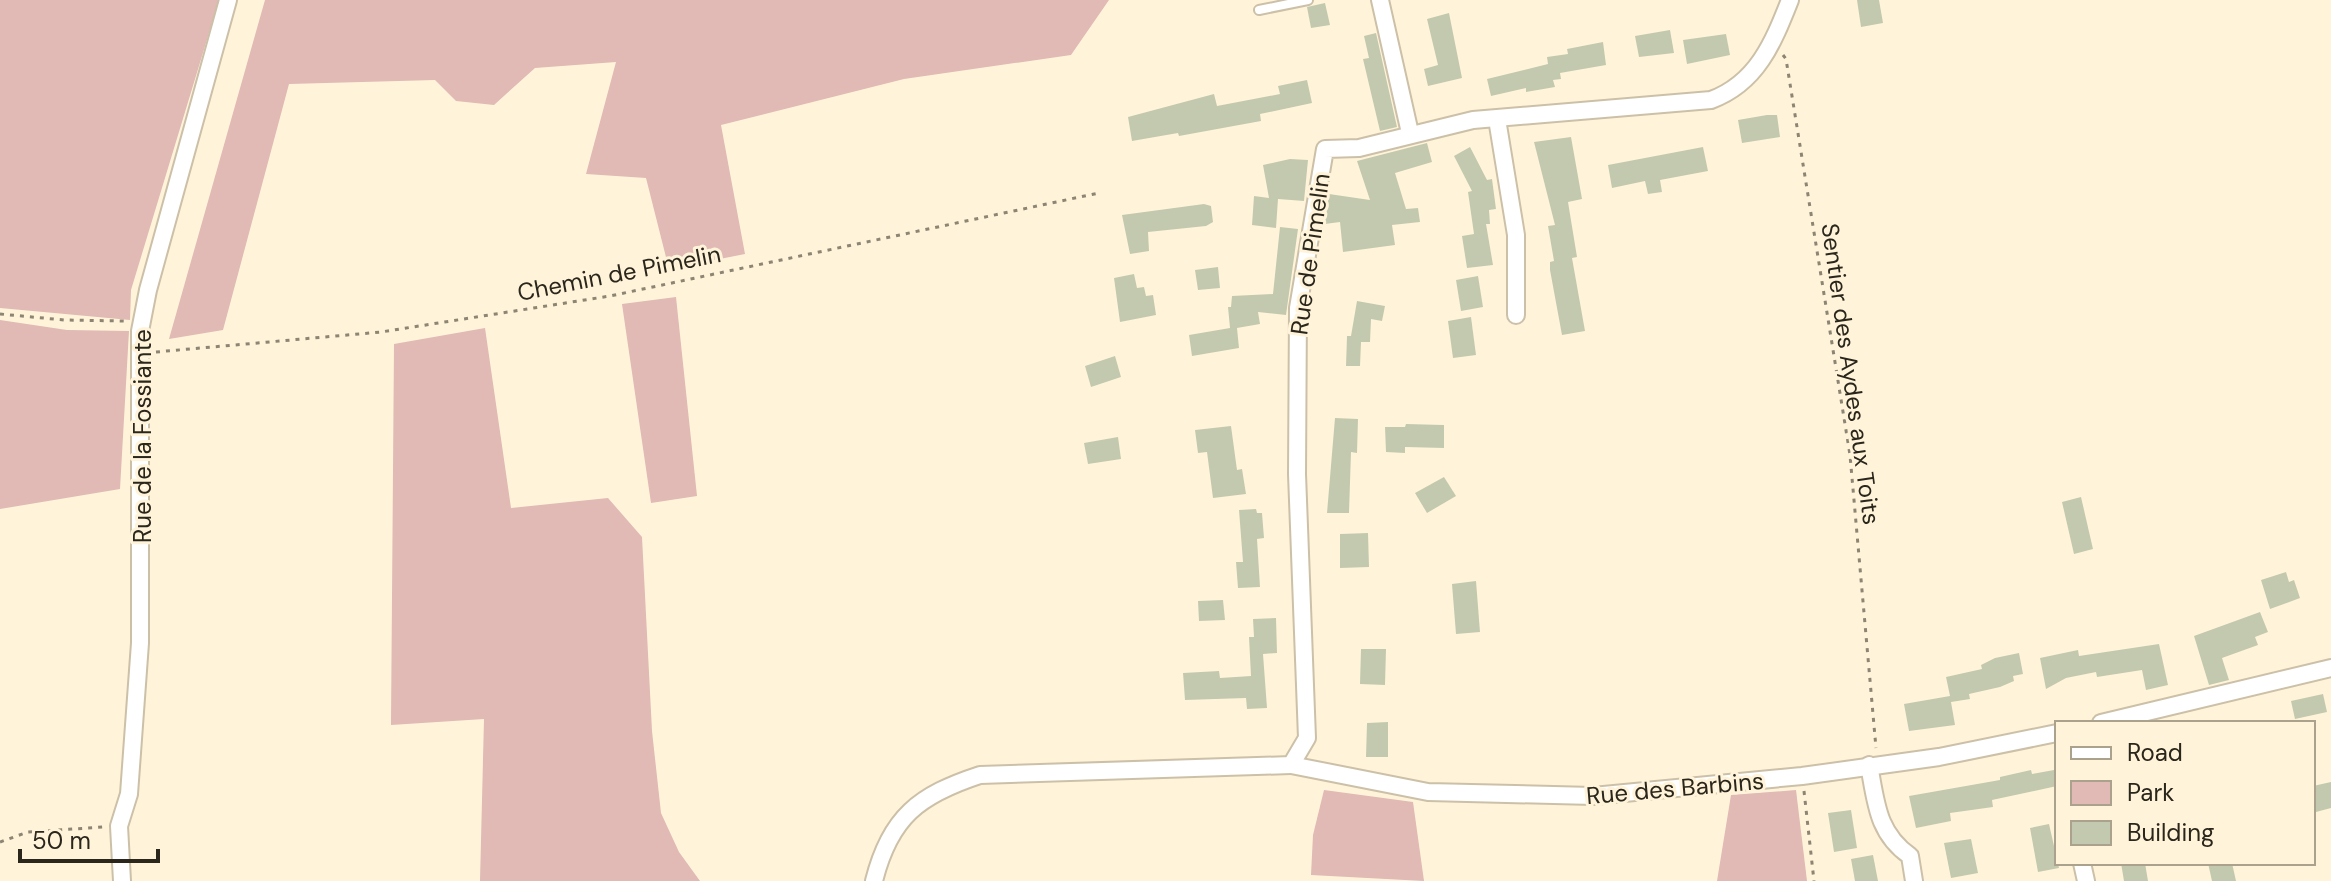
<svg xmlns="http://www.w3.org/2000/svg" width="2331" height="881" font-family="'DM Sans',sans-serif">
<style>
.green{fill:#e1b9b5}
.building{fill:#c3c9af}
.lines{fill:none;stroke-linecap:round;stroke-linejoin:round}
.service-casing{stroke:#ccc1a8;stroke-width:12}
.minor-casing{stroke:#ccc1a8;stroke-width:20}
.path{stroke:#8d8573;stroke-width:3;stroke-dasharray:4 6;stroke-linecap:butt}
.service{stroke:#fff;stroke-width:8}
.minor{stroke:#fff;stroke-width:16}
.labels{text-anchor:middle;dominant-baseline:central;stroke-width:6;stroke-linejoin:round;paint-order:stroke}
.street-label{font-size:24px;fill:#2a261c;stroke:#fff4d9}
</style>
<rect width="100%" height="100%" fill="#fff4d9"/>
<!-- green -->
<g class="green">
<polygon points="0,0 219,0 131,290 130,320 0,308"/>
<polygon points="265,0 1109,0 1071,55 904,79 721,125 745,254 669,269 646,178 586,174 616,62 535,68 494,105 456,101 435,80 289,84 223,330 169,339"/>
<polygon points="676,297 697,496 651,503 622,304"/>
<polygon points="0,320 67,330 129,331 120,489 0,509"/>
<polygon points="485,328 511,508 608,498 642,537 652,731 661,813 679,852 700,881 480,881 484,719 391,725 394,344"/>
<polygon points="1324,790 1413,802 1424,881 1311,875 1313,835"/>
<polygon points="1796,790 1807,881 1717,881 1731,795"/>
</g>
<!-- building -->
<g class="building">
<polygon points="1857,0 1879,0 1883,23 1861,27"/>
<polygon points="1325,3 1330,25 1311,28 1307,7"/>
<polygon points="1449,13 1462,78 1428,86 1424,69 1438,65 1427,19"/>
<polygon points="1670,30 1674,53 1639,57 1635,36"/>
<polygon points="1376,33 1397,127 1380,131 1363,59 1369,58 1364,36"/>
<polygon points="1726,34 1730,55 1687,64 1683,40"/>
<polygon points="1603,42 1606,65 1560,73 1561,79 1553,80 1555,87 1526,92 1526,88 1491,96 1487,79 1548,64 1547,57 1568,54 1567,49"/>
<polygon points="1307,80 1312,103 1260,114 1261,121 1179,136 1178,133 1132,141 1128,117 1214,94 1217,106 1280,94 1278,86"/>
<polygon points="1767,115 1777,115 1780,137 1742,143 1738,120"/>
<polygon points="1571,137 1582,199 1568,202 1577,257 1572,258 1585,331 1562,335 1550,270 1550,262 1554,261 1548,226 1555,225 1534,142"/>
<polygon points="1427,143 1432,162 1395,173 1406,209 1418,208 1420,222 1392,225 1395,245 1343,252 1340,222 1325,224 1329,194 1370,200 1357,161"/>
<polygon points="1470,147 1487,180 1492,179 1496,209 1489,210 1490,224 1486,224 1493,265 1467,268 1462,236 1474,234 1468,192 1472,191 1454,156"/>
<polygon points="1703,147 1708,171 1660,180 1662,192 1648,194 1645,181 1612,188 1608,165"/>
<polygon points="1290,159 1308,160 1304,201 1278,199 1276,228 1252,225 1254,196 1269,198 1263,165"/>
<polygon points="1204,204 1211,206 1213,222 1206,226 1148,232 1149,251 1130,254 1122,215"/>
<polygon points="1280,227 1298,229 1286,315 1258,312 1260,324 1237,328 1239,348 1192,356 1189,335 1230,328 1228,307 1231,307 1232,296 1273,294"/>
<polygon points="1218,267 1220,288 1198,290 1195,270"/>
<polygon points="1134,274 1137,288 1144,287 1146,296 1153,295 1156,315 1120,322 1114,278"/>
<polygon points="1478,276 1483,307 1461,311 1456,280"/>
<polygon points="1357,301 1385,306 1382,321 1371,319 1370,342 1361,342 1360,366 1346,366 1347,336 1351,336"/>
<polygon points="1471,317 1476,355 1453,358 1448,321"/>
<polygon points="1115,356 1121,377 1091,387 1085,366"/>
<polygon points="1335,418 1358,419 1357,453 1351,452 1349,513 1327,513"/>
<polygon points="1406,424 1444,425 1444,448 1405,447 1405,453 1386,452 1385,427 1405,427"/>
<polygon points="1231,426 1237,470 1242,469 1246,494 1213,498 1207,452 1198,453 1195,430"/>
<polygon points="1118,437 1121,459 1088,464 1084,443"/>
<polygon points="1444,477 1456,496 1427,513 1415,493"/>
<polygon points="2081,497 2093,549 2074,554 2062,502"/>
<polygon points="1256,509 1257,513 1262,513 1264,538 1257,539 1260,587 1238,588 1236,562 1243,562 1239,510"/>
<polygon points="1368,533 1369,567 1340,568 1340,534"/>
<polygon points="2286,572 2289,582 2294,580 2300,598 2270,609 2261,580"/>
<polygon points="1476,581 1480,632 1456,634 1452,584"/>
<polygon points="1223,600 1225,620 1199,621 1198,601"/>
<polygon points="2260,612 2268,632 2255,637 2258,645 2222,658 2229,680 2209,685 2194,636"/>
<polygon points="1276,618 1277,653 1263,654 1267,708 1247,709 1246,698 1185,700 1183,673 1219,671 1220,678 1251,676 1249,637 1254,637 1253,619"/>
<polygon points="2159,644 2168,685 2146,690 2142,670 2097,677 2096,672 2066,678 2046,689 2040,658 2078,650 2079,656"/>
<polygon points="1361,649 1386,649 1385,685 1360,684"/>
<polygon points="2019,653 2023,674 2013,676 2014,681 2000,687 1969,694 1970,699 1951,702 1955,725 1909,731 1904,704 1950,696 1946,677 1982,669 1981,665 1995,658"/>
<polygon points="2323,694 2327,712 2295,719 2291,701"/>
<polygon points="1388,722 1388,757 1366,757 1367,723"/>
<polygon points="2031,770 2032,774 2054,770 2057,786 1992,800 1993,807 1950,813 1951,821 1916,828 1909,796 2000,780 2000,777"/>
<polygon points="2331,782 2331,808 2316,812 2313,786"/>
<polygon points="1851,810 1857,848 1834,852 1828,813"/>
<polygon points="2049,824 2059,868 2038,872 2030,828"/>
<polygon points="1971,839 1978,873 1951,878 1944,843"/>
<polygon points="1873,855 1878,881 1855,881 1851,859"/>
<polygon points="2121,863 2145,863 2148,881 2124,881"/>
<polygon points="2208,863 2232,863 2236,881 2212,881"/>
</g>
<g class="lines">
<!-- service casing -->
<g class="service-casing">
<polyline id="service" points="1259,10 1308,0"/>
</g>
<!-- minor casing -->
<g class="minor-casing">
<g id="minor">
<polyline points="1380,0 1410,133"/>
<polyline points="1497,119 1516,235 1516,315"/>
<polyline points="2101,723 2331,668"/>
<polyline points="1291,765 1428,792 1593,796 1802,776 1939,757 2057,733"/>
<path d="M 1869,765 C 1876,802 1877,833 1910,856 L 1914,881"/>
<polyline points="2082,863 2086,881"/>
<polyline points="122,881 119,826 129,794 140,643 140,331 148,290 228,0"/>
<path d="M 874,881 C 890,817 919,795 980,775 L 1291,765 L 1307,738 L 1297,474 L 1298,308 L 1325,149 L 1359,148 L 1473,120 L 1711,100 C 1757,83 1773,43 1790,0"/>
</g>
</g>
<!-- path -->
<g class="path">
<polyline points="1783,55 1786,59 1850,455 1876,748"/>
<polyline points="0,314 64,320 124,321"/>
<polyline points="156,352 381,332 610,296 1099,193"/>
<polyline points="1804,791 1814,881"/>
<polyline points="0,842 28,832 103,827"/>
</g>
<!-- service -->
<use href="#service" class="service"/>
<!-- minor -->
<use href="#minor" class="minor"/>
</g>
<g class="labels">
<!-- street labels -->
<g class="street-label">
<text transform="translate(1310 254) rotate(-82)">Rue de Pimelin</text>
<text transform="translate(619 273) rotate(-11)">Chemin de Pimelin</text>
<text transform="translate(1851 374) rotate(82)">Sentier des Aydes aux Toits</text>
<text transform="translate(142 436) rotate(-90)">Rue de la Fossiante</text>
<text transform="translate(1675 788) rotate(-5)">Rue des Barbins</text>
</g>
</g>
<!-- legend -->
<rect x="2055" y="721" width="260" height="144" fill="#fff4d9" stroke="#aaa28d" stroke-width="2"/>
<rect x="2071" y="747" width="40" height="12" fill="#ffffff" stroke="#aaa28d" stroke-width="2"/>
<text x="2127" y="761" font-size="24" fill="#2a261c">Road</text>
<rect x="2071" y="781" width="40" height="24" fill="#e1b9b5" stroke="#aaa28d" stroke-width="2"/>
<text x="2127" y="801" font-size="24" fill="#2a261c">Park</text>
<rect x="2071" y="821" width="40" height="24" fill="#c3c9af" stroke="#aaa28d" stroke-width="2"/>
<text x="2127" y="841" font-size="24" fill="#2a261c">Building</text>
<!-- scale -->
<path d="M20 849v12h138v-12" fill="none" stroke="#2a261c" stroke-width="4"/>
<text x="32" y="849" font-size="24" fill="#2a261c" stroke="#fff4d9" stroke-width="6" paint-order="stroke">50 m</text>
</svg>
